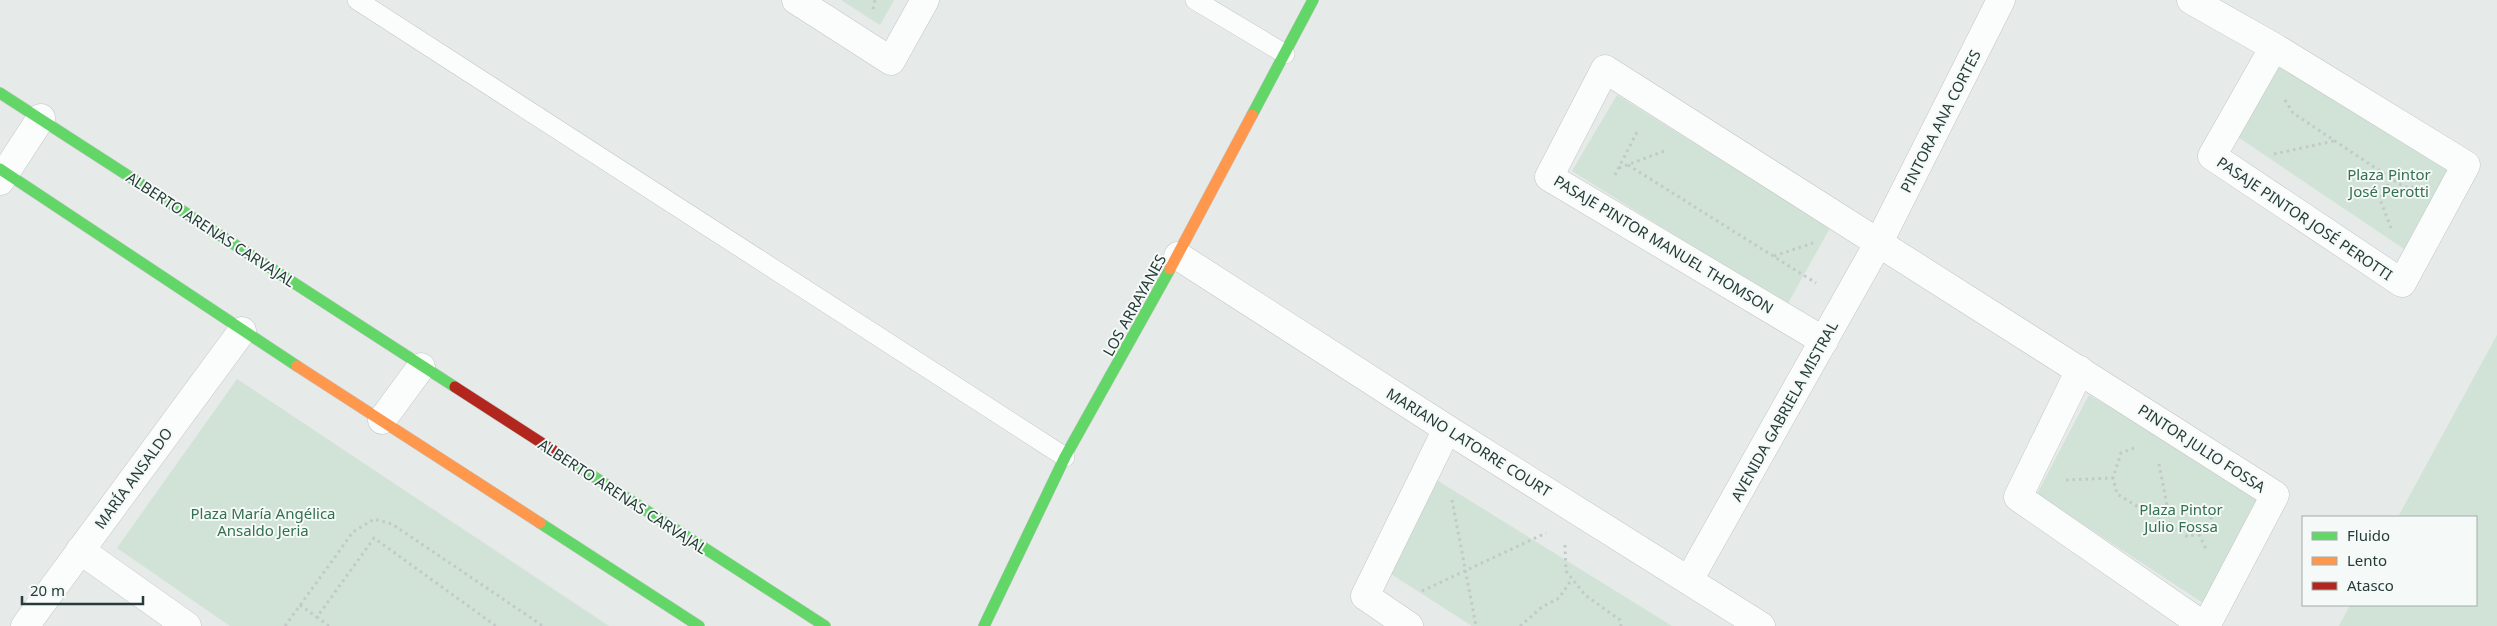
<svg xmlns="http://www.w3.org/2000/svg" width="2497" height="626" font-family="'Noto Sans',sans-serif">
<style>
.green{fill:#d1e2d7}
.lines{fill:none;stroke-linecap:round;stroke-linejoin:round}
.lane-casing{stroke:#c3c7c5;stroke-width:20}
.street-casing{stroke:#c3c7c5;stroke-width:29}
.fast-casing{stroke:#c2c8c6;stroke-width:12}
.slow-casing{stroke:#c2c8c6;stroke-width:12}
.jam-casing{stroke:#c2c8c6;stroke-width:12}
.path{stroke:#c2cac8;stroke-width:3;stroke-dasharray:2.5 4;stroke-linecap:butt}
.lane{stroke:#fbfcfc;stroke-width:19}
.street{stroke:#fbfcfc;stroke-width:28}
.fast{stroke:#63d668;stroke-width:11}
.slow{stroke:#ff974d;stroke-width:11}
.jam{stroke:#b3261e;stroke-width:11}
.labels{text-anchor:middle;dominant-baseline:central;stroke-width:4;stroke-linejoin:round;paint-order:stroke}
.street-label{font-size:15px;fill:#253c38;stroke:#f5f9f7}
.park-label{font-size:15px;fill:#33704f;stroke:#f5f9f7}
</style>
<rect width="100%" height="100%" fill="#e6eae8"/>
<!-- green -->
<g class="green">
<polygon points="841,0 894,0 880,25"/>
<polygon points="2279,61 2453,167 2407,251 2235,135"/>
<polygon points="1617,95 1830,228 1787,305 1572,171"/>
<polygon points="2497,335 2497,626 2339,626 2350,605 2476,605 2476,517 2398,517"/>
<polygon points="237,379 609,626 230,626 117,548"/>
<polygon points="2089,395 2264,496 2203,603 2037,494"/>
<polygon points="1435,479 1672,626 1472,626 1391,574"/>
</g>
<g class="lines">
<!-- lane casing -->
<g class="lane-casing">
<g id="lane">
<polyline points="357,0 1065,457"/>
<polyline points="1195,0 1285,54"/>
</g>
</g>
<!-- street casing -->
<g class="street-casing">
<g id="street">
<polyline points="796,0 891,61 925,0"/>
<polyline points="2191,0 2274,47 2466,165 2402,283 2212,156 2274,47"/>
<polyline points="0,181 41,118"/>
<polyline points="1178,256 1447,429 1761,626"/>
<polyline points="1824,341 1549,177 1605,69 2275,495 2206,626"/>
<polyline points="2080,370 2018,497 2204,626"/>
<polyline points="382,420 421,367"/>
<polyline points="80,550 187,626"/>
<polyline points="1689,580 1879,242 2001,0"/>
<polyline points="25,626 242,331"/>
<polyline points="1409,626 1365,596 1447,429"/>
</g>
</g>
<!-- fast casing -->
<g class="fast-casing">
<g id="fast">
<polyline points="0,93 455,387"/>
<polyline points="1252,115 1313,0"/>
<polyline points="0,169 297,366"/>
<polyline points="565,458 825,626"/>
<polyline points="540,523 699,626"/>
<polyline points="984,626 1065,457 1170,269"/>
</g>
</g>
<!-- slow casing -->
<g class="slow-casing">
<g id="slow">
<polyline points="1170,269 1252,115"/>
<polyline points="297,366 540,523"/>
</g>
</g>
<!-- jam casing -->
<g class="jam-casing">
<polyline id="jam" points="455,387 565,458"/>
</g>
<!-- path -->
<g class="path">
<polyline points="873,9 875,0"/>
<polyline points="2285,100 2293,113 2404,187 2413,187"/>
<polyline points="2274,154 2334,141"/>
<polyline points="1628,165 1816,283"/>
<polyline points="1619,168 1667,150"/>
<polyline points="1615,175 1637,132"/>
<polyline points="2391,228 2380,199 2391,179"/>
<polyline points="1774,256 1813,243"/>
<path d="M 2134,448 L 2121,453 L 2113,478 L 2117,494 L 2188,537 C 2205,532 2211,519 2218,504 L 2221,504"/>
<polyline points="2159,464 2171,526"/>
<polyline points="2066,480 2113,478"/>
<polyline points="1452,500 1476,626"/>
<polyline points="2199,534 2206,549"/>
<polyline points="1565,545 1566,571 1585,595 1620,620 1621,626"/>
<polyline points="1422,591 1546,533"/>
<polyline points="300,605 317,617"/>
<polyline points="285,626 353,532 374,519 392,524 543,626"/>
<polyline points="329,626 317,617 374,538 496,626"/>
<polyline points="1520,626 1542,607 1559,598 1572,579"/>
</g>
<!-- lane -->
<use href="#lane" class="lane"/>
<!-- street -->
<use href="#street" class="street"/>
<!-- fast -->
<use href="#fast" class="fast"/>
<!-- slow -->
<use href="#slow" class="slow"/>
<!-- jam -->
<use href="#jam" class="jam"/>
</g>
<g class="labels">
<!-- street labels -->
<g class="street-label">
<text transform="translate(1940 121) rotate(-63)">PINTORA ANA CORTES</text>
<text transform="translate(2305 218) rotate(34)">PASAJE PINTOR JOSÉ PEROTTI</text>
<text transform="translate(211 229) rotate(33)">ALBERTO ARENAS CARVAJAL</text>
<text transform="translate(1664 244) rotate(31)">PASAJE PINTOR MANUEL THOMSON</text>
<text transform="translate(1134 305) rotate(-61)">LOS ARRAYANES</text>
<text transform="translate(1784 411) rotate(-61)">AVENIDA GABRIELA MISTRAL</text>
<text transform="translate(1469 442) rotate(32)">MARIANO LATORRE COURT</text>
<text transform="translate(2202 448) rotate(33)">PINTOR JULIO FOSSA</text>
<text transform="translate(133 478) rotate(-54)">MARÍA ANSALDO</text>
<text transform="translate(623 496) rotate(33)">ALBERTO ARENAS CARVAJAL</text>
</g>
<!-- park labels -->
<g class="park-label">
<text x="2389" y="174">Plaza Pintor<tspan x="2389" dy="17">José Perotti</tspan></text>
<text x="2181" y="509">Plaza Pintor<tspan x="2181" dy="17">Julio Fossa</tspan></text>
<text x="263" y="513">Plaza María Angélica<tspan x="263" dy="17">Ansaldo Jeria</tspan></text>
</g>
</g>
<!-- legend -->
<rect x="2302" y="516" width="175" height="90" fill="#f5f9f7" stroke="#a2adab"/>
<rect x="2312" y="532" width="25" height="8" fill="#63d668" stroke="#a2adab"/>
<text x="2347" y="541" font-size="15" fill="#253c38">Fluido</text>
<rect x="2312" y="557" width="25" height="8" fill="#ff974d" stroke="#a2adab"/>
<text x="2347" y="566" font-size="15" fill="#253c38">Lento</text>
<rect x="2312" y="582" width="25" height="8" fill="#b3261e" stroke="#a2adab"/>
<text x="2347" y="591" font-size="15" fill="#253c38">Atasco</text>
<!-- scale -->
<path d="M22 596v8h121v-8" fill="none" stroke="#253c38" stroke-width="2.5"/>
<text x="30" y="596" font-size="15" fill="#253c38" stroke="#f5f9f7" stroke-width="4" paint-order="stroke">20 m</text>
</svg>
